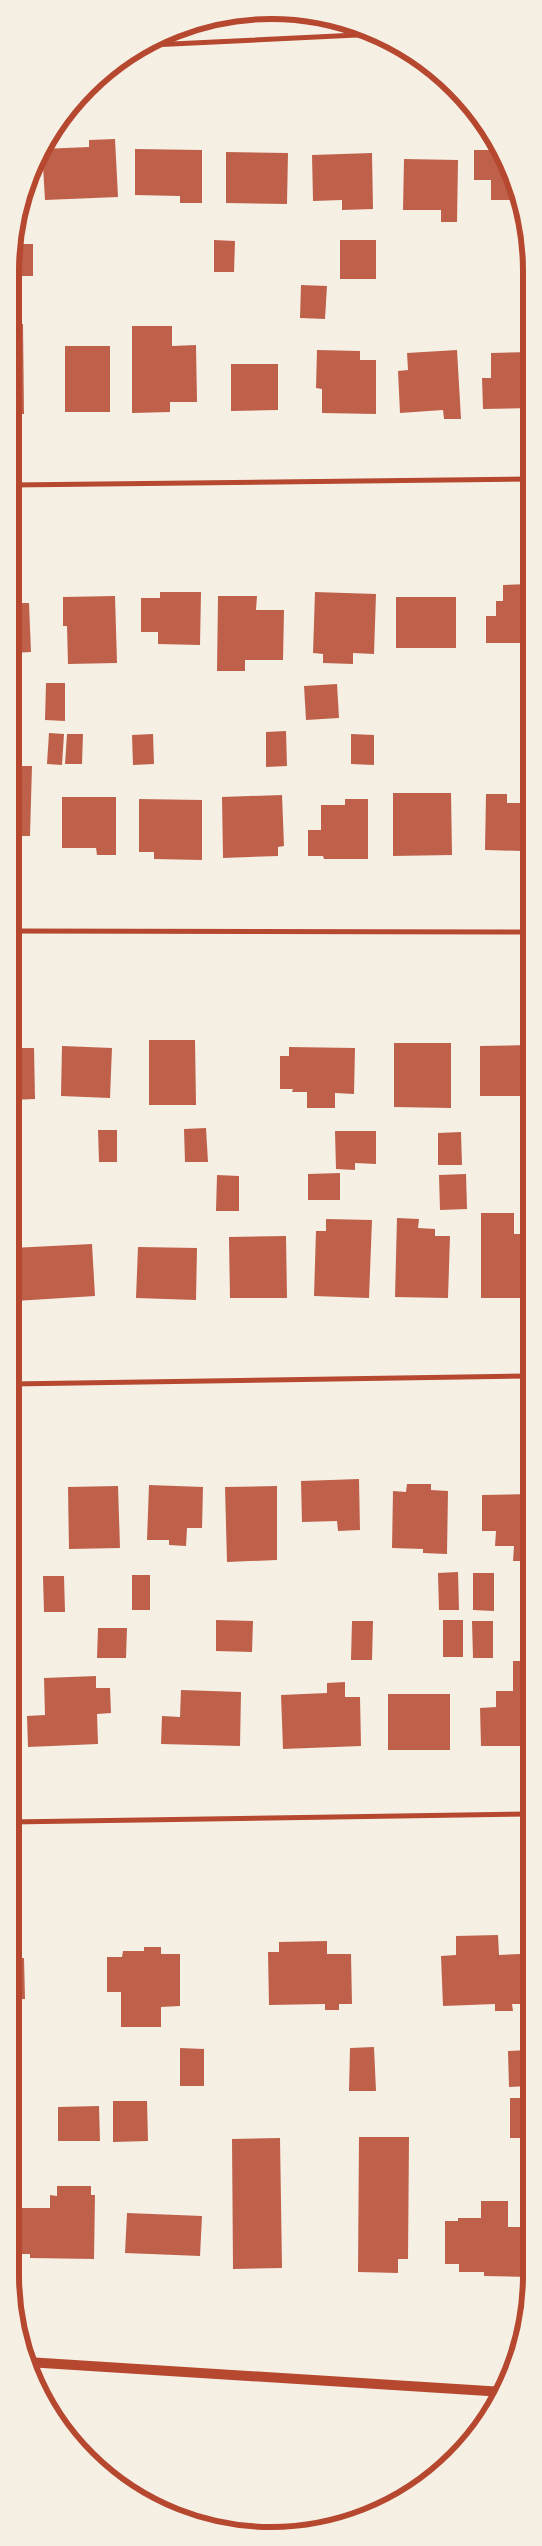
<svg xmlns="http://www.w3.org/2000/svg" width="542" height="2546" font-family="'Nunito Sans',sans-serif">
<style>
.building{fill:#bf614a}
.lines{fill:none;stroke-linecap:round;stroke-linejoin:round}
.minor{stroke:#b5482f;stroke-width:5}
.secondary{stroke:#b5482f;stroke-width:10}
.rim{fill:none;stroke:#b5482f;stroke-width:6}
</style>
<rect width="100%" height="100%" fill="#f6efe4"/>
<!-- building -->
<g class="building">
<polygon points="115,139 118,197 45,200 42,149 89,147 89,140"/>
<polygon points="135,149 202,150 202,203 180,203 180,196 135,195"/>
<polygon points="474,150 501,150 505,156 521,216 514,216 514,200 491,200 491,180 474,180"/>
<polygon points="226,152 288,153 287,204 226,203"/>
<polygon points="372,153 373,209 342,210 342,200 313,201 312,155"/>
<polygon points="404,159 458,160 457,222 441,222 441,210 403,210"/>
<polygon points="25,198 26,212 21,212 24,203"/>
<polygon points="214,240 235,241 234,272 214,272"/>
<rect x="340" y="240" width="36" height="39"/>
<rect x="12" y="244" width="21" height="32"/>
<polygon points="529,245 531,254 531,274 529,274"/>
<polygon points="301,285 327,286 325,319 300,318"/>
<polygon points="12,324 23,324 24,414 12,414"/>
<polygon points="132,326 172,326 172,346 196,345 197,402 170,402 170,412 132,413"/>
<rect x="65" y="346" width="45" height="66"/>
<polygon points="317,350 360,351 360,360 376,360 376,414 322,413 322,389 316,388"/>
<polygon points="457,350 461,419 444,419 443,410 400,413 398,371 408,370 407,353"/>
<polygon points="531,352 531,408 483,409 482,378 491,378 491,353"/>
<polygon points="231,364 278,364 278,410 231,411"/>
<polygon points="531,584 531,643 486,643 486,616 496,616 496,601 503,601 503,585"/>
<polygon points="160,592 201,592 200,645 158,644 158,632 141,632 141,598 160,598"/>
<polygon points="315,592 376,594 374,654 353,653 353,664 323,663 323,654 313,653"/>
<polygon points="115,596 117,663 68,664 67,626 63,626 63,597"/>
<polygon points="218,596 257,596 256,610 284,610 283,660 245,660 245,671 217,671"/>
<rect x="396" y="597" width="60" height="51"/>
<polygon points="12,603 29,603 31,652 12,653"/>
<polygon points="46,683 65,683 65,721 45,720"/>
<polygon points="522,683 531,683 531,720 521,720"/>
<polygon points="337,684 339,718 306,720 304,686"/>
<polygon points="286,731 287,766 266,767 266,732"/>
<polygon points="49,733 64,734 62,765 47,764"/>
<polygon points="520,733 531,733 531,772 521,772"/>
<polygon points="67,734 83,734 82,764 65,764"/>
<polygon points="153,734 154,764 133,765 132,735"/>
<polygon points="351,734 374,735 374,765 351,764"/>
<polygon points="12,766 32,766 30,836 18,836 17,858 12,858"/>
<polygon points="393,793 451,793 452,855 393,856"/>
<polygon points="486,794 507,794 507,803 523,803 522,851 485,850"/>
<polygon points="282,795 284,846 278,847 278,856 223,858 222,797"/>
<polygon points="62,797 116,797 116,855 97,855 96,848 62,848"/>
<polygon points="139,799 202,800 202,860 154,859 154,852 139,852"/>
<polygon points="345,799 368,799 368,859 324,859 323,856 308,856 308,830 321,830 321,805 345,805"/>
<polygon points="149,1040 195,1040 196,1105 149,1105"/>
<polygon points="394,1043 451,1043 451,1108 394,1107"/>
<polygon points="531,1045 531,1096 480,1096 480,1046"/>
<polygon points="62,1046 112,1048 110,1098 61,1096"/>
<polygon points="289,1047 355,1048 354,1094 335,1093 335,1108 307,1108 307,1092 292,1092 293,1089 280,1089 280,1056 289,1056"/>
<polygon points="11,1048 34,1048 35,1099 11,1100"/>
<polygon points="206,1128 208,1162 185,1162 184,1129"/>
<polygon points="98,1130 117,1130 117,1162 99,1162"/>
<polygon points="335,1131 376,1131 376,1164 355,1163 355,1170 336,1169"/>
<polygon points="461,1132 462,1165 438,1165 438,1133"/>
<polygon points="340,1173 340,1200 308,1200 308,1174"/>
<polygon points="466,1174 467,1209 440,1210 439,1175"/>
<polygon points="217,1175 239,1176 239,1211 216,1211"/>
<polygon points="525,1177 531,1178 531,1208 525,1208"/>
<polygon points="481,1213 514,1213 514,1234 531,1234 531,1298 481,1298"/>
<polygon points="397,1218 419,1219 418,1228 435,1229 435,1236 450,1236 448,1298 395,1297"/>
<polygon points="326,1219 372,1220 369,1298 314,1296 316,1231 326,1231"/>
<polygon points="286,1236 287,1298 230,1298 229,1237"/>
<polygon points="92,1244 95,1296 15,1301 12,1248"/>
<polygon points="138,1247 197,1248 196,1300 136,1298"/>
<polygon points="359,1479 360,1530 338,1531 337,1521 302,1522 301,1481"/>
<polygon points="407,1484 431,1484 431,1490 448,1491 447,1554 423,1553 423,1549 392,1548 393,1491 406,1492"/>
<polygon points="149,1485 203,1487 202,1528 187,1528 186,1546 169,1545 169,1540 147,1540"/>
<polygon points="118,1486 120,1548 69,1549 68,1487"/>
<polygon points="277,1486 277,1560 227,1562 225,1487"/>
<polygon points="530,1494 530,1561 513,1561 514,1546 495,1546 496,1531 482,1531 482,1495"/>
<polygon points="458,1572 459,1610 439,1610 438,1573"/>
<polygon points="473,1573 494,1573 494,1611 473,1610"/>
<rect x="132" y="1575" width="18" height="35"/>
<polygon points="43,1576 64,1576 65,1612 44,1612"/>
<polygon points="216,1620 253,1621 252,1652 216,1651"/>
<rect x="443" y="1620" width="20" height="37"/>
<polygon points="352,1621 373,1621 372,1660 351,1660"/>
<polygon points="472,1621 493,1621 493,1658 473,1658"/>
<polygon points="98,1628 127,1628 126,1658 97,1658"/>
<polygon points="513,1661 530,1661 530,1755 528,1755 528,1746 481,1746 480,1708 496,1707 496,1691 513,1691"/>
<polygon points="96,1676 96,1688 110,1688 111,1713 97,1714 98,1744 28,1747 27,1716 45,1715 44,1678"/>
<polygon points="345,1682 345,1697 360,1697 361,1746 283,1749 281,1695 327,1693 327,1683"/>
<polygon points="181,1690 241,1692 240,1746 161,1744 162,1716 180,1717"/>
<rect x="388" y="1694" width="62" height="56"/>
<polygon points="498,1935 499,1955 520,1954 522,2004 512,2004 513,2011 495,2011 495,2004 443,2006 441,1956 456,1955 456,1936"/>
<polygon points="327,1941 327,1954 351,1954 352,2004 339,2004 339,2010 325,2010 325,2004 269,2005 268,1952 279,1952 279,1942"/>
<polygon points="144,1947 161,1947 161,1954 180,1954 180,2006 161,2007 161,2027 121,2027 121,1992 107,1992 107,1957 122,1957 123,1951 144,1951"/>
<polygon points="10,1958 24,1958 25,1999 10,1999"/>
<polygon points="374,2047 376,2091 349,2091 350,2048"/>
<polygon points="180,2048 204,2049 204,2086 180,2086"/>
<polygon points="530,2050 530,2086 509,2087 508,2051"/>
<rect x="510" y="2098" width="20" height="40"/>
<polygon points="113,2101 147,2101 148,2141 113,2142"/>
<polygon points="99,2106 100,2141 58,2141 58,2107"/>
<polygon points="359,2137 409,2137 408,2259 398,2259 398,2273 358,2272"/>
<polygon points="280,2138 282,2268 233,2269 232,2139"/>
<polygon points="57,2186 91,2186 91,2195 95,2195 94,2259 30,2258 30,2254 12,2254 13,2208 50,2208 50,2195 57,2196"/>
<polygon points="481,2201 508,2201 508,2227 530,2227 530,2277 484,2276 484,2272 459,2272 459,2264 445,2264 445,2221 458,2221 458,2218 481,2218"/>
<polygon points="127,2213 202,2216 200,2256 125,2253"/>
</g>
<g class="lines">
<!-- minor -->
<g class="minor">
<polyline points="151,45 378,34"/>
<polyline points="12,485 531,479"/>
<polyline points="11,931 531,932"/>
<polyline points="11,1384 531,1376"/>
<polyline points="10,1822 530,1814"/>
</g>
<!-- secondary -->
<polyline class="secondary" points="27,2362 504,2392"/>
</g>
<!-- crop -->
<path d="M0 0H542V2546H0ZM271 19H271A252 252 0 0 1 523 271V2275A252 252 0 0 1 271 2527H271A252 252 0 0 1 19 2275V271A252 252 0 0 1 271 19Z" fill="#f6efe4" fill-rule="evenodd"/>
<path class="rim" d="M271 19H271A252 252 0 0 1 523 271V2275A252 252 0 0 1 271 2527H271A252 252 0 0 1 19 2275V271A252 252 0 0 1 271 19Z"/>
</svg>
